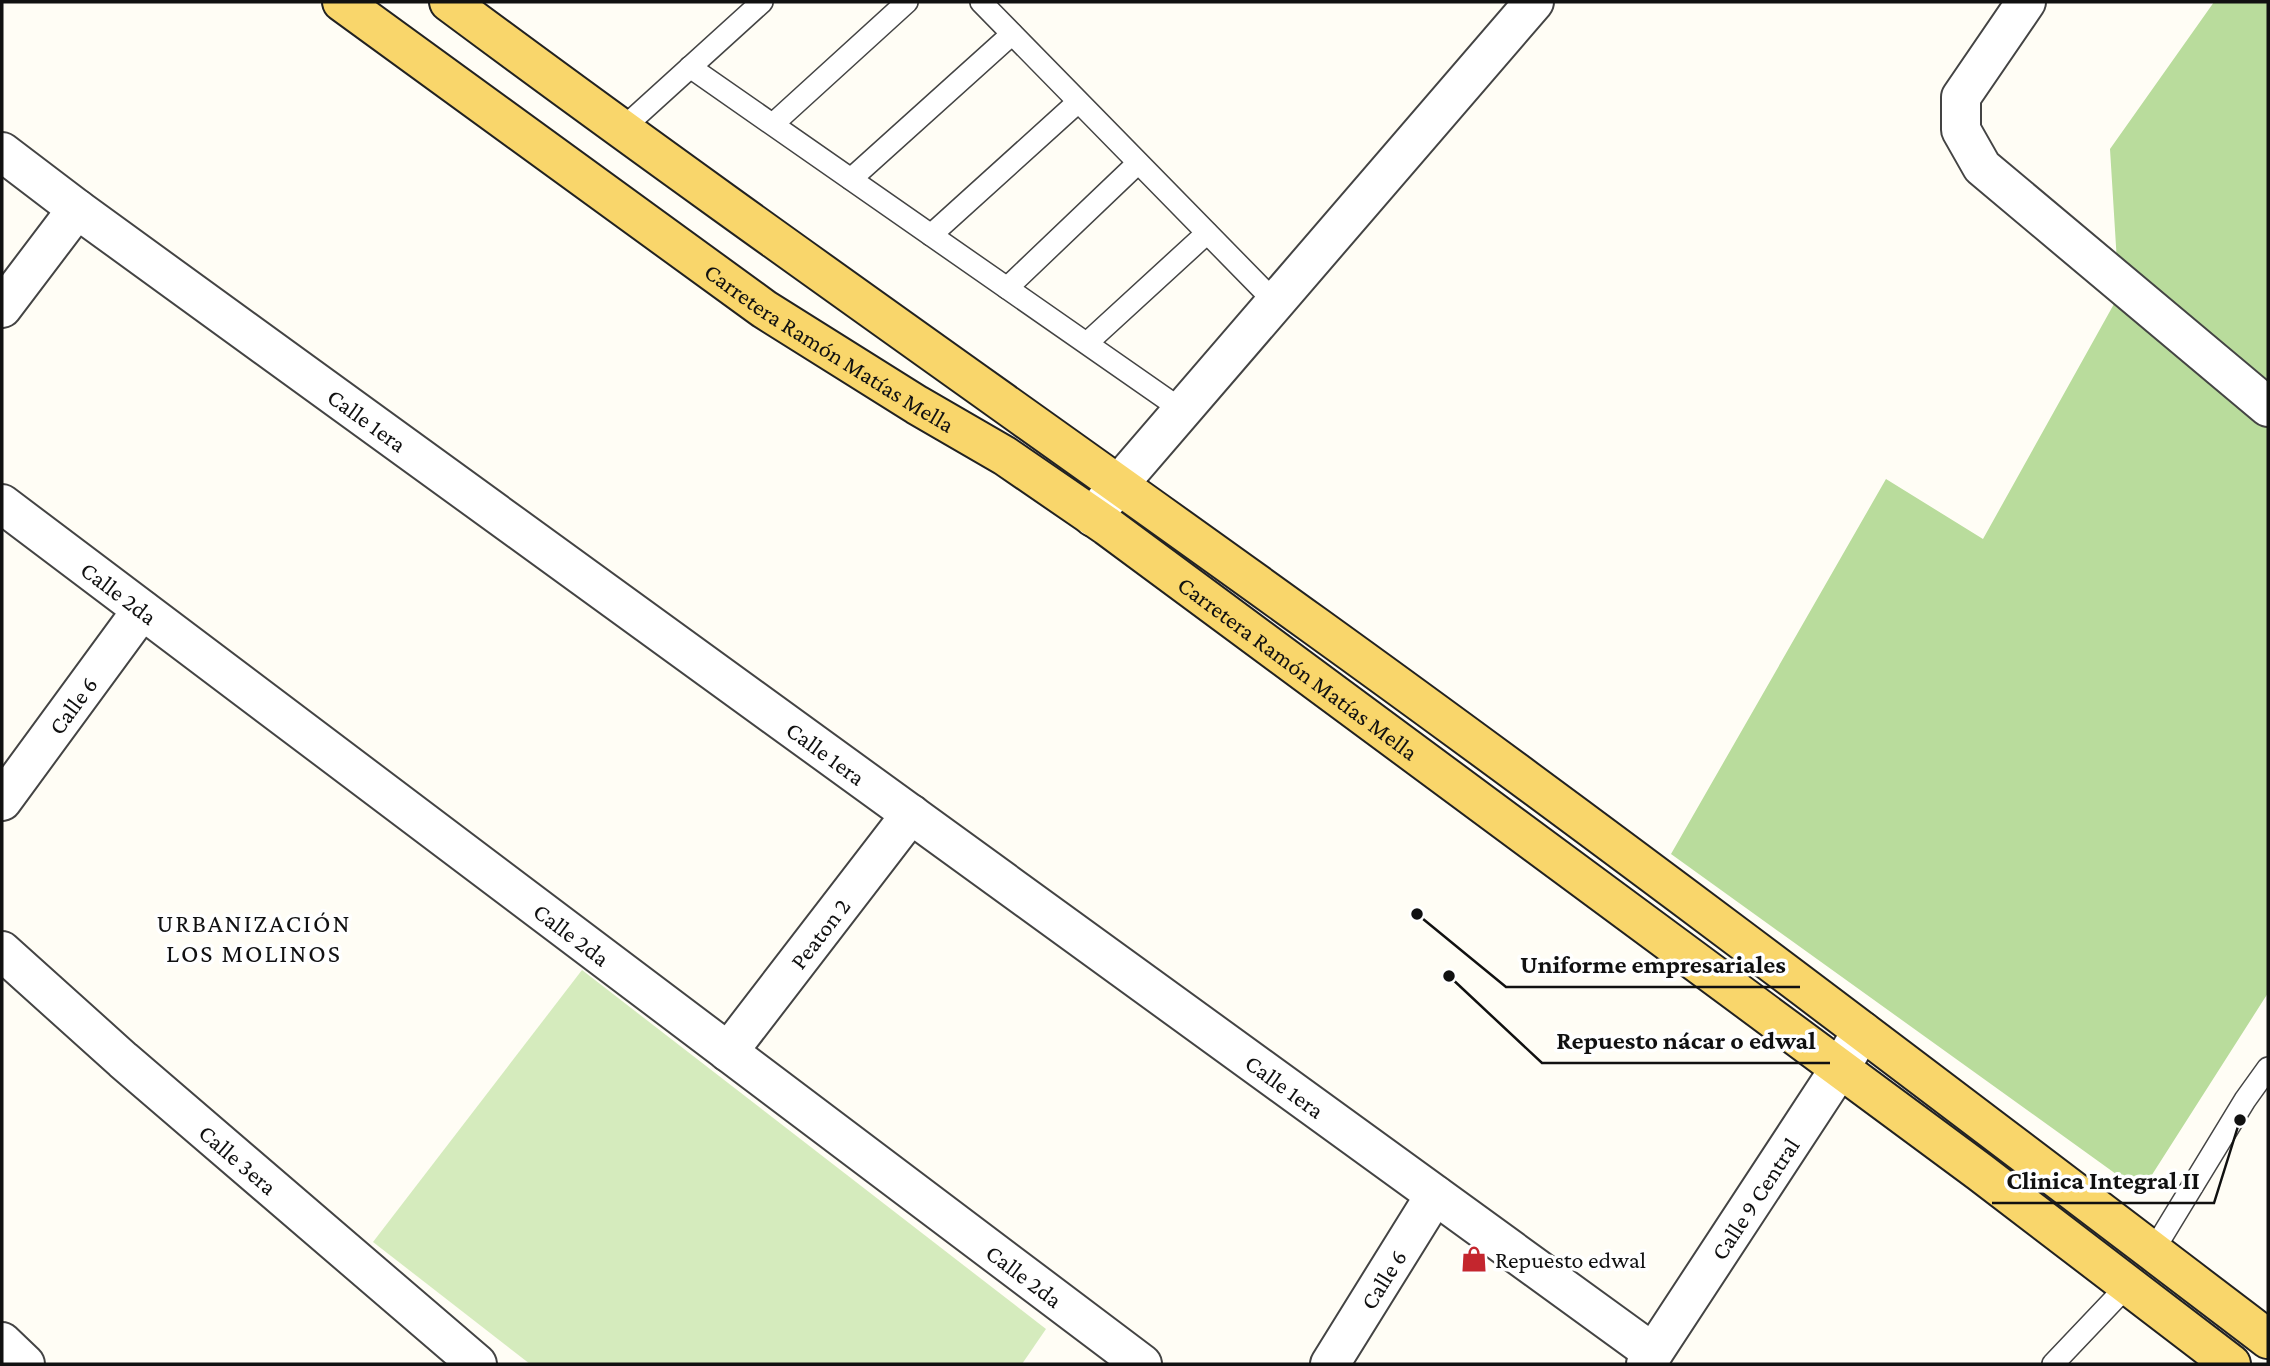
<svg xmlns="http://www.w3.org/2000/svg" width="2270" height="1366" font-family="'Crimson Pro',serif">
<style>
.green{fill:#d5ebbd}
.forest{fill:#b9dc9c}
.lines{fill:none;stroke-linecap:round;stroke-linejoin:round}
.service-casing{stroke:#444;stroke-width:24}
.minor-casing{stroke:#444;stroke-width:42}
.primary-casing{stroke:#222;stroke-width:42}
.service{stroke:#fff;stroke-width:21}
.minor{stroke:#fff;stroke-width:38}
.primary{stroke:#f9d66b;stroke-width:38}
.labels{text-anchor:middle;dominant-baseline:central;stroke-width:7;stroke-linejoin:round;paint-order:stroke}
.street-label{font-size:24px;fill:#111;stroke:#fff}
.poi-label{font-size:24px;fill:#111;stroke:#fff;text-anchor:start}
.neighbourhood-label{font-size:26px;letter-spacing:2px;fill:#111;stroke:#fff}
.leader{fill:none;stroke:#111;stroke-width:2.5}
.callout-dot{fill:#111;stroke:#fff;stroke-width:2.5}
.callout-label{font-size:26px;text-anchor:middle;font-weight:bold;fill:#111;stroke:#fff;stroke-width:7;stroke-linejoin:round;paint-order:stroke}
</style>
<rect width="100%" height="100%" fill="#fffdf5"/>
<!-- green -->
<polygon class="green" points="582,970 1046,1329 1022,1364 530,1364 373,1242"/>
<!-- forest -->
<polygon class="forest" points="2214,2 2268,2 2268,993 2141,1192 1671,854 1886,479 1983,539 2119,295 2110,149"/>
<g class="lines">
<!-- service casing -->
<g class="service-casing">
<g id="service">
<polyline points="981,2 1275,302"/>
<polyline points="690,67 1182,410"/>
<polyline points="773,124 907,2"/>
<polyline points="621,130 762,2"/>
<polyline points="851,179 1012,34"/>
<polyline points="931,235 1078,102"/>
<polyline points="1007,288 1138,163"/>
<polyline points="1087,343 1207,233"/>
<polyline points="2153,1251 2245,1100 2268,1068"/>
<polyline points="2053,1364 2128,1285"/>
</g>
</g>
<!-- minor casing -->
<g class="minor-casing">
<g id="minor">
<polyline points="2026,2 1961,97 1961,130 1982,167 2268,407"/>
<path id="s1" d="M 2,152 L 77,209 L 1653,1353"/>
<polyline points="2,308 77,209"/>
<path id="s2" d="M 2,504 L 1142,1364"/>
<polyline points="1093,517 1118,485 1534,2"/>
<path id="s3" d="M 2,801 L 142,610"/>
<path id="s4" d="M 2,951 L 123,1060 L 477,1364"/>
<path id="s5" d="M 728,1052 L 911,814"/>
<polyline points="2,1342 25,1364"/>
<path id="s6" d="M 1330,1364 L 1435,1195"/>
<path id="s7" d="M 1646,1364 L 1840,1068 L 1862,1031"/>
</g>
</g>
<!-- primary casing -->
<g class="primary-casing">
<g id="primary">
<path id="s8" d="M 342,2 L 764,309 L 917,405 L 1005,456 L 1107,526 L 1980,1172 L 2231,1364"/>
<path d="M 449,2 C 734,214 1026,417 1314,625 C 1636,857 1952,1099 2268,1339"/>
</g>
</g>
<!-- service -->
<use href="#service" class="service"/>
<!-- minor -->
<use href="#minor" class="minor"/>
<!-- primary -->
<use href="#primary" class="primary"/>
</g>
<!-- icons -->
<defs>
<g id="shop-bare" transform="scale(2.1)"><path d="M-5-2.5h2.3a2.7 3.5 0 0 1 5.4 0H5L5.5 6h-11ZM-1.5-2.5h3a1.5 2.3 0 0 0-3 0Z" fill="#c4262e" stroke="#fff" stroke-width="2.5" paint-order="stroke"/></g>
</defs>
<g fill-rule="evenodd">
<use href="#shop-bare" x="1474" y="1259"/>
</g>
<g class="labels">
<!-- street labels -->
<g class="street-label">
<text stroke="none"><textPath href="#s8" startOffset="598">Carretera Ramón Matías Mella</textPath></text>
<text stroke="none"><textPath href="#s1" startOffset="453">Calle 1era</textPath></text>
<text stroke="none"><textPath href="#s2" startOffset="147">Calle 2da</textPath></text>
<text stroke="none"><textPath href="#s8" startOffset="1166">Carretera Ramón Matías Mella</textPath></text>
<text stroke="none"><textPath href="#s3" startOffset="119">Calle 6</textPath></text>
<text stroke="none"><textPath href="#s1" startOffset="1020">Calle 1era</textPath></text>
<text stroke="none"><textPath href="#s5" startOffset="150">Peaton 2</textPath></text>
<text stroke="none"><textPath href="#s2" startOffset="714">Calle 2da</textPath></text>
<text stroke="none"><textPath href="#s1" startOffset="1587">Calle 1era</textPath></text>
<text stroke="none"><textPath href="#s4" startOffset="315">Calle 3era</textPath></text>
<text stroke="none"><textPath href="#s7" startOffset="198">Calle 9 Central</textPath></text>
<text stroke="none"><textPath href="#s2" startOffset="1281">Calle 2da</textPath></text>
<text stroke="none"><textPath href="#s6" startOffset="100">Calle 6</textPath></text>
</g>
<!-- poi labels -->
<g class="poi-label">
<text x="1495" y="1259">Repuesto edwal</text>
</g>
<!-- neighbourhood labels -->
<g class="neighbourhood-label">
<text x="254" y="923">URBANIZACIÓN<tspan x="254" dy="30">LOS MOLINOS</tspan></text>
</g>
</g>
<!-- callouts -->
<path class="leader" d="M1417 914L1506 987H1800M1449 976L1542 1063H1830M2240 1120L2214 1203H1992"/>
<g class="callout-dot">
<circle cx="1417" cy="914" r="7"/>
<circle cx="1449" cy="976" r="7"/>
<circle cx="2240" cy="1120" r="7"/>
</g>
<g class="callout-label">
<text x="1653" y="973">Uniforme empresariales</text>
<text x="1686" y="1049">Repuesto nácar o edwal</text>
<text x="2103" y="1189">Clinica Integral II</text>
</g>
<!-- border -->
<rect width="2270" height="1366" fill="none" stroke="#111111" stroke-width="7"/>
</svg>
